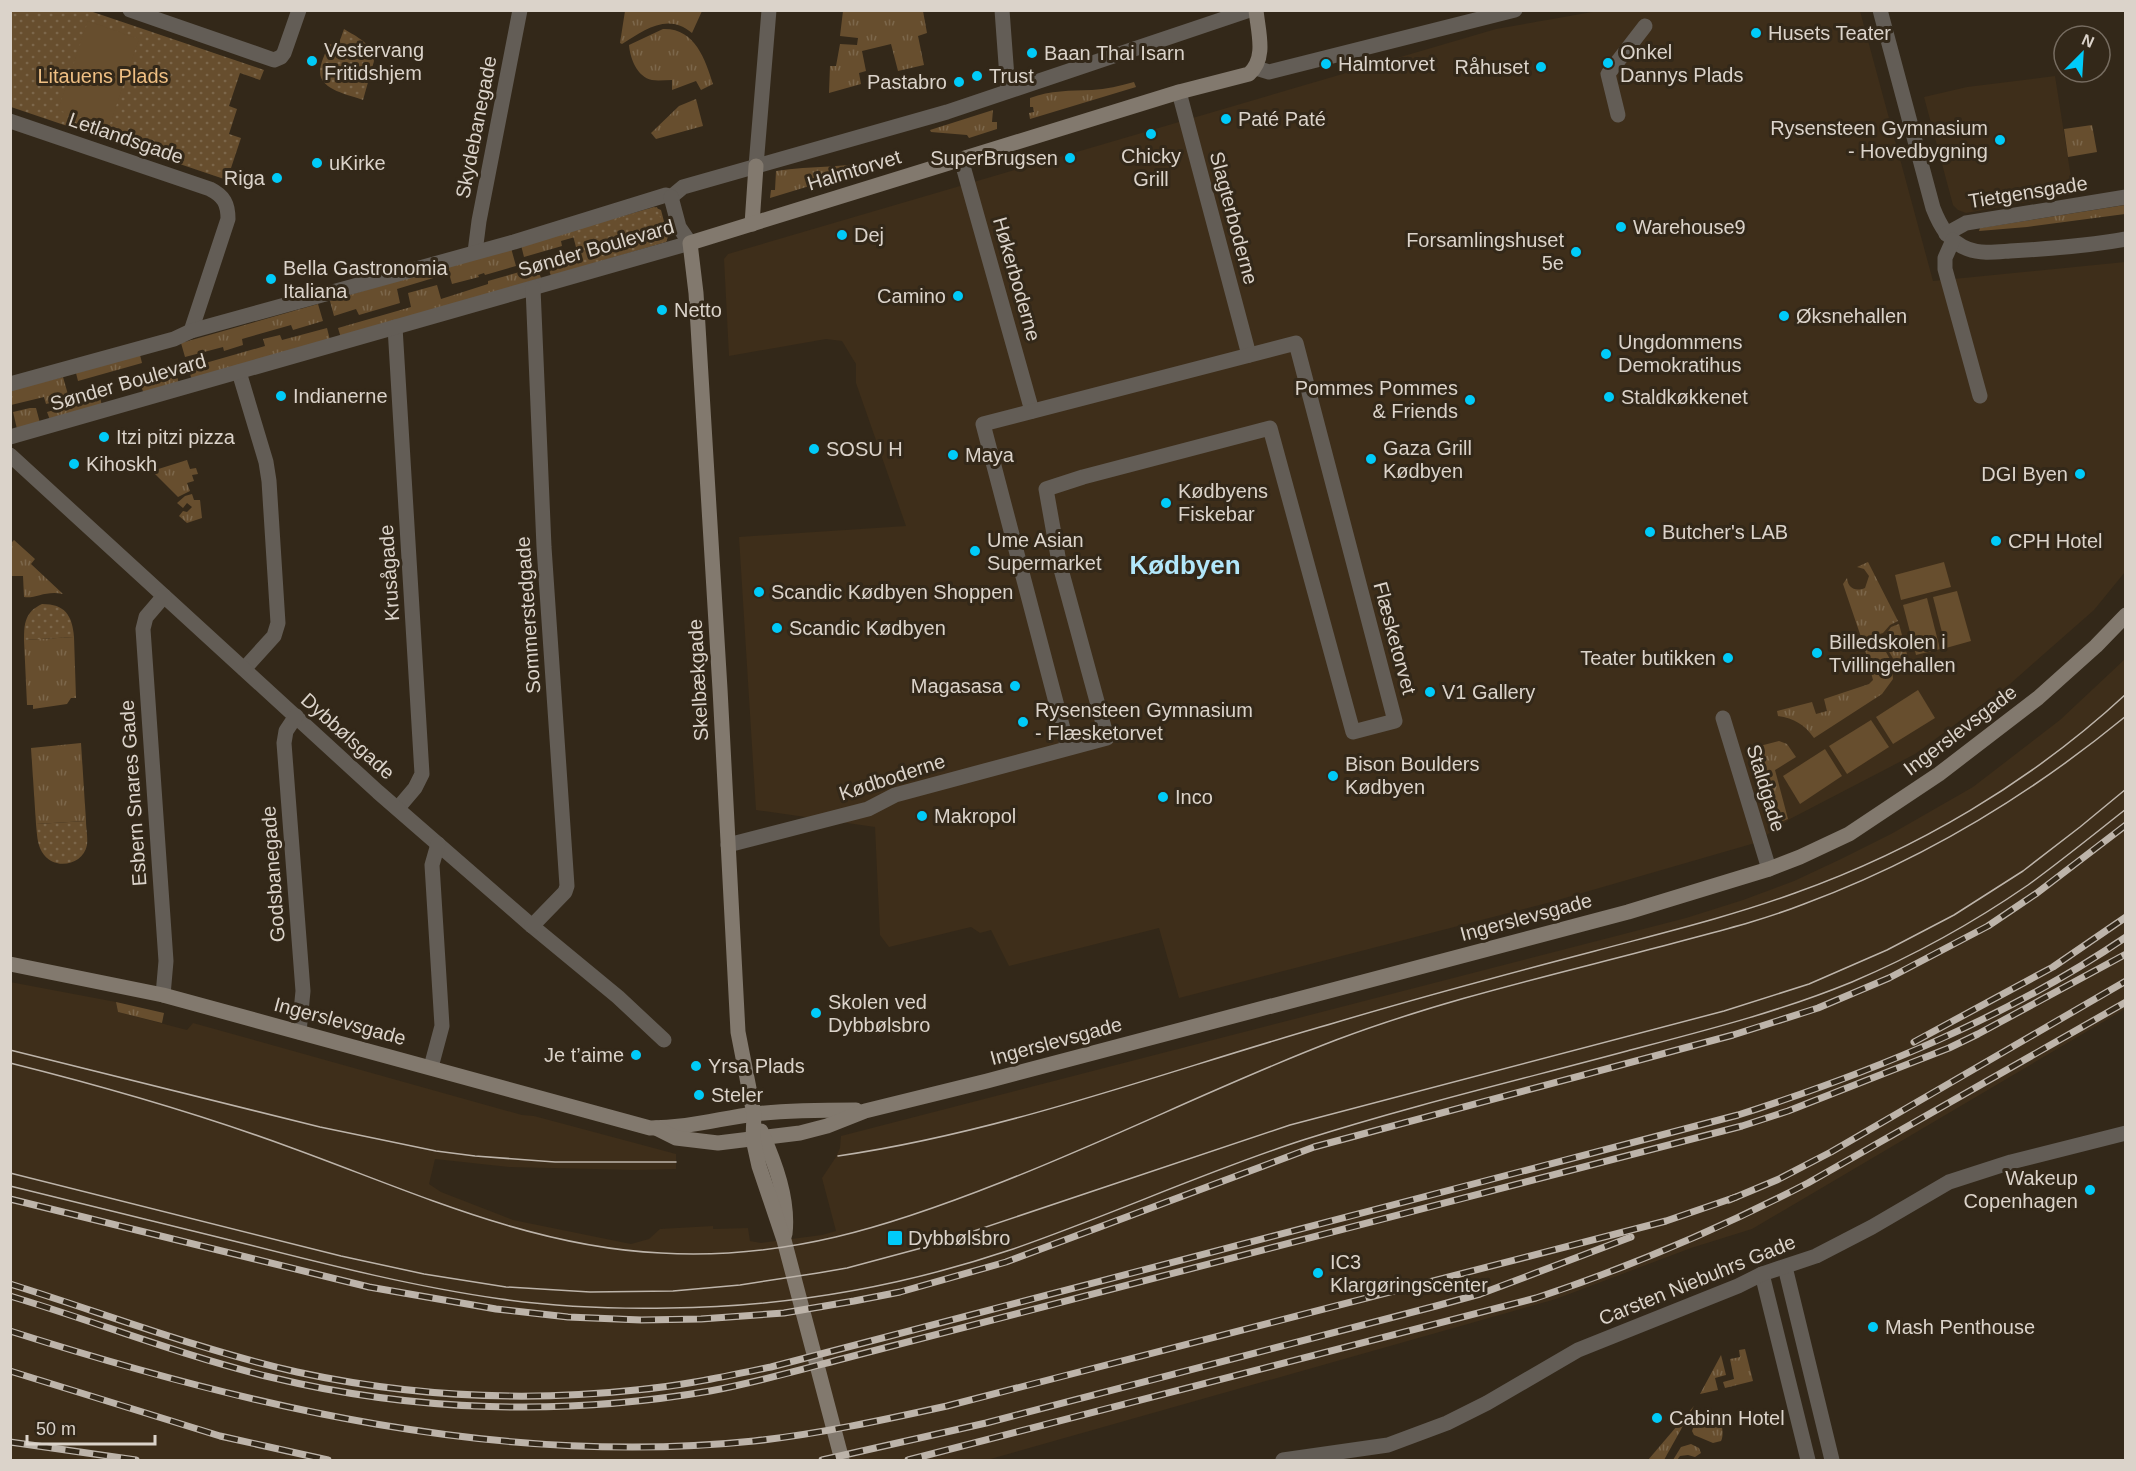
<svg xmlns="http://www.w3.org/2000/svg" width="2136" height="1471" font-family="Arial,sans-serif">
<style>
.built{fill:#3e2e1a}
.grass{fill:url(#grass-tufts)}
.park{fill:url(#park-dots)}
.pitch{fill:#674e2e}
.lines{fill:none;stroke-linecap:round;stroke-linejoin:round}
.street{stroke:#635d56;stroke-width:15}
.secondary{stroke:#82796e;stroke-width:15}
.tram{stroke:#bdb4aa;stroke-width:1.5}
.rail-casing{stroke:#bdb4aa;stroke-width:7}
.rail{stroke:#332819;stroke-width:4.5;stroke-dasharray:14;stroke-linecap:butt}
.poi-dot{fill:#00cbf9;stroke:#332819;stroke-width:2}
.labels{text-anchor:middle;dominant-baseline:central;stroke-width:6;stroke-linejoin:round;paint-order:stroke}
.poi-label{font-size:20px;fill:#dbd3ca;stroke:#332819;text-anchor:start}
.park-label{font-size:20px;fill:#efbf83;stroke:#332819}
.street-label{font-size:20px;fill:#dbd3ca;stroke:#332819}
.district-label{font-size:26px;font-weight:bold;fill:#b2e7fa;stroke:#332819}
</style>
<defs>
<pattern id="grass-tufts" width="24" height="20" patternUnits="userSpaceOnUse" patternTransform="scale(1.5)"><rect width="24" height="20" fill="#674e2e"/><path d="M3 7l-1-3M5 7V3M7 7l1-3M15 17l-1-3M17 17v-4M19 17l1-3" fill="none" stroke="#7c674b"/></pattern>
<pattern id="park-dots" width="8" height="8" patternUnits="userSpaceOnUse" patternTransform="scale(1.5)"><rect width="8" height="8" fill="#674e2e"/><path d="M2 2h.1M6 6h.1" fill="none" stroke="#7c674b" stroke-width="1.8" stroke-linecap="round"/></pattern>
</defs>
<rect width="100%" height="100%" fill="#332819"/>
<!-- built -->
<g class="built">
<polygon points="1598,11 1860,11 1933,281 2125,262 2125,572 2094,610 2010,684 1915,754 1790,819 1755,843 1551,902 1179,998 1159,928 1009,966 991,930 980,933 971,927 889,947 880,935 875,827 756,810 739,537 906,526 856,383 856,364 842,341 826,339 729,356 724,259 728,254 1496,29"/>
<polygon points="2055,76 2073,190 2062,187 2056,197 1966,213 1958,210 1953,205 1924,97 1967,87"/>
<polygon points="2125,659 2125,1009 1752,1229 1691,1248 1556,1299 987,1460 11,1460 10,982 116,1002 118,1012 187,1030 193,1023 522,1115 534,1116 676,1154 676,1169 635,1170 509,1167 435,1159 429,1184 441,1192 513,1220 631,1244 649,1239 660,1229 713,1226 713,1229 748,1228 750,1241 761,1243 822,1235 836,1231 822,1178 836,1157 840,1148 841,1136 1686,918 1743,900 1794,881 1841,859 1891,834 1973,787 2060,720"/>
</g>
<!-- grass -->
<g class="grass">
<path d="M 625,11 L 625,10 L 702,11 L 692,33 C 668,12 644,30 622,44 L 620,43 Z"/>
<polygon points="843,11 923,11 927,33 918,36 924,65 898,71 891,44 862,51 866,71 859,73 861,84 829,93 830,66 836,66 840,44 857,45 858,38 840,36"/>
<path d="M 663,29 C 695,28 705,59 713,84 L 701,90 L 696,81 L 672,90 L 672,80 C 665,80 658,81 652,80 C 637,77 630,58 629,45 Z"/>
<path d="M 1134,82 L 1136,87 L 1030,119 L 1029,113 L 1034,112 L 1033,107 L 1030,107 L 1030,98 C 1051,90 1070,91 1092,90 C 1106,89 1120,86 1134,82 Z"/>
<polygon points="696,99 703,126 656,139 651,133 679,106"/>
<polygon points="993,110 992,122 997,122 997,129 969,138 967,135 931,132 930,130"/>
<polygon points="2092,125 2097,152 2068,157 2064,129"/>
<path d="M 882,159 L 882,164 L 770,198 L 771,190 L 775,190 L 776,171 C 812,165 847,169 882,159 Z"/>
<polygon points="2125,205 2125,214 2027,227 1979,231 1980,228"/>
<polygon points="654,207 661,210 668,237 666,242 551,276 545,258 564,252 567,263 648,240 575,237 561,241 562,246 524,257 521,245"/>
<polygon points="511,248 516,266 485,275 484,273 478,275 479,277 452,284 447,266"/>
<polygon points="537,267 541,278 341,338 338,328 411,307 408,293 437,285 441,299 488,284 488,281"/>
<polygon points="437,268 440,276 397,289 400,303 359,315 356,309 334,316 330,301"/>
<polygon points="318,304 323,321 293,330 291,325 242,339 243,345 224,351 223,347 185,357 181,343"/>
<polygon points="327,328 330,340 192,380 188,368 265,346 263,339 280,335 282,340"/>
<polygon points="140,355 142,363 78,381 76,373"/>
<polygon points="177,376 179,384 144,394 141,386"/>
<polygon points="63,377 69,398 46,404 44,397 11,405 10,390"/>
<polygon points="100,397 102,406 50,420 47,412"/>
<polygon points="30,408 36,408 40,423 17,429 13,412"/>
<polygon points="187,460 190,469 196,468 198,474 192,475 194,481 187,483 190,491 178,497 152,471"/>
<polygon points="192,494 194,500 200,500 202,518 187,523 179,516 183,511 187,512 192,507 187,503 183,508 177,503 185,496"/>
<path d="M 14,540 L 35,559 L 31,564 L 63,594 C 46,590 35,599 24,597 L 23,576 L 11,576 L 11,543 Z"/>
<path d="M 1868,562 L 1898,621 L 1890,625 L 1883,633 L 1873,636 L 1871,643 L 1861,637 L 1843,584 L 1847,578 C 1848,588 1855,592 1865,588 L 1869,576 L 1864,569 L 1857,567 Z"/>
<path d="M 1899,624 L 1908,658 L 1896,675 L 1894,660 L 1888,650 C 1892,645 1891,639 1886,634 L 1891,627 Z"/>
<polygon points="74,637 76,698 71,698 67,704 33,709 33,705 27,705 24,640"/>
<path d="M 1863,642 L 1876,652 L 1886,652 L 1891,661 L 1893,679 L 1882,694 L 1814,738 C 1805,725 1794,718 1778,716 L 1777,711 L 1812,702 L 1816,714 L 1827,711 L 1824,699 L 1869,684 L 1873,680 Z"/>
<polygon points="1779,741 1787,744 1796,757 1775,770 1788,819 1770,826 1750,754 1752,748"/>
<polygon points="81,743 86,821 36,824 31,748"/>
<polygon points="116,1002 164,1013 162,1023 118,1012"/>
<polygon points="1745,1349 1753,1381 1725,1388 1723,1382 1734,1379 1730,1359 1740,1357 1739,1350"/>
<polygon points="1721,1355 1726,1375 1715,1378 1718,1390 1700,1394"/>
<polygon points="1694,1406 1664,1460 1648,1460"/>
<path d="M 1713,1412 C 1721,1417 1725,1433 1721,1441 L 1713,1443 L 1694,1435 L 1692,1431 C 1694,1423 1704,1413 1713,1412 Z"/>
<polygon points="1691,1444 1699,1448 1701,1453 1695,1457 1688,1455 1680,1456 1677,1460 1673,1460 1681,1447"/>
</g>
<!-- park -->
<g class="park">
<polygon points="11,11 90,11 264,70 260,80 240,73 229,106 237,109 229,134 241,138 227,180 11,107"/>
<path d="M 344,29 C 357,37 372,43 374,61 L 363,100 C 350,95 320,90 320,72 C 320,63 326,52 329,44 L 338,46 Z"/>
<polygon points="657,207 667,241 581,266 572,232"/>
<path d="M 42,604 C 65,604 72,615 74,637 L 24,640 C 24,623 25,612 42,604 Z"/>
<path d="M 86,821 C 86,828 88,837 87,845 C 83,866 53,871 42,852 C 37,844 37,833 36,824 Z"/>
</g>
<!-- pitch -->
<g class="pitch">
<polygon points="88,21 139,39 109,127 58,110"/>
<polygon points="1944,562 1951,587 1901,600 1895,575"/>
<polygon points="1957,591 1971,641 1946,648 1933,597"/>
<polygon points="1927,598 1940,649 1916,655 1903,605"/>
<polygon points="1918,690 1935,718 1893,744 1876,717"/>
<polygon points="1871,720 1889,747 1847,774 1829,746"/>
<polygon points="1825,749 1842,776 1800,804 1783,776"/>
</g>
<g class="lines">
<!-- street -->
<g class="street">
<polyline points="130,10 274,60 281,57 284,53 299,10"/>
<polyline points="1002,10 1008,91"/>
<path d="M 1880,10 L 1933,208 C 1940,226 1949,242 1968,249 C 1981,254 1996,252 2010,251 C 2048,249 2087,246 2126,239"/>
<polyline points="1256,68 1269,72 1515,10"/>
<polyline points="1179,92 1249,355"/>
<polyline points="1618,115 1608,74 1645,26"/>
<path d="M 10,121 L 210,189 C 224,196 228,204 228,219 L 191,331"/>
<polyline points="961,159 1032,411"/>
<polyline points="756,166 769,10"/>
<polyline points="671,197 683,187 947,112 1250,10"/>
<polyline points="1946,234 1966,223 2126,197"/>
<polyline points="1953,240 1945,258 1945,269 1980,396"/>
<polyline points="475,252 479,221 520,10"/>
<polyline points="395,327 422,774 415,788 398,808"/>
<polyline points="239,372 266,462 269,481 278,623 274,636 244,669"/>
<polyline points="10,384 174,339 191,331 514,242 666,195 671,197"/>
<polyline points="10,437 690,243 679,227 671,197"/>
<polyline points="10,455 378,792 532,926 618,997 664,1040"/>
<polyline points="296,716 286,731 284,743 303,991 299,1032"/>
<polyline points="1723,718 1769,869"/>
<polyline points="728,845 868,809 895,795 1107,738 1059,562 1046,489 1083,477 1270,428 1353,732 1395,721 1296,343 983,424 1068,748"/>
<polyline points="532,926 565,892 567,886 544,547 533,288"/>
<polyline points="163,995 166,961 143,629 146,617 164,596"/>
<polyline points="431,1067 442,1026 432,865 438,844"/>
<polyline points="1785,1267 1832,1460"/>
<polyline points="1762,1274 1808,1460"/>
<polyline points="1283,1460 1388,1445 1447,1423 1487,1403 1578,1350 1738,1286 1762,1274 1816,1256 1872,1227 1949,1182 2011,1162 2126,1133"/>
</g>
<!-- secondary -->
<g class="secondary">
<polyline points="752,224 756,166"/>
<path d="M 10,964 L 163,995 L 650,1128 C 687,1128 718,1119 754,1114 C 788,1110 822,1110 856,1110"/>
<polyline points="656,1128 676,1138 718,1143 800,1133 827,1126 865,1111 987,1081 1628,912 1769,869 1800,857 1849,834 1939,774 2038,698 2096,646 2126,615"/>
<path d="M 761,1131 C 775,1163 789,1199 785,1234"/>
<path d="M 842,1460 L 784,1240 L 759,1166 L 753,1139 L 754,1114 L 738,1032 L 720,689 L 696,293 L 690,243 L 1179,92 L 1249,74 C 1267,58 1258,32 1256,10"/>
</g>
<!-- tram -->
<g class="tram">
<polyline points="10,1050 320,1127 436,1151 475,1156 555,1162 676,1162"/>
<path d="M 10,1063 C 106,1087 200,1114 292,1148 C 413,1192 531,1247 661,1253 C 786,1260 888,1227 1002,1182 C 1115,1138 1223,1083 1336,1040 C 1442,1000 1553,975 1663,946 C 1710,933 1758,922 1804,904 C 1920,861 2030,795 2126,716"/>
<path d="M 838,1156 C 1009,1131 1169,1070 1334,1023 C 1420,997 1507,974 1595,951 C 1662,933 1729,917 1795,893 C 1916,850 2031,782 2126,694"/>
<polyline points="10,1173 341,1256 424,1274 506,1287 590,1292 673,1291 740,1285 818,1273 847,1268 929,1246 1290,1125 1724,1011 1809,984 1887,950 1954,915 2023,871 2080,827 2126,789"/>
<path d="M 10,1186 C 90,1206 170,1226 250,1245 C 333,1266 416,1287 501,1299 C 557,1307 613,1309 669,1308 C 785,1307 900,1287 1010,1250 C 1109,1216 1204,1172 1303,1140 C 1410,1106 1519,1080 1627,1051 C 1703,1031 1779,1012 1852,982 C 1913,956 1973,923 2028,885 C 2061,861 2093,835 2126,809"/>
</g>
<!-- rail casing -->
<g class="rail-casing">
<g id="rail">
<polyline points="1914,1042 2053,967 2126,917"/>
<polyline points="10,1199 369,1287 496,1309 568,1317 641,1320 701,1319 784,1313 854,1301 900,1292 1006,1262 1314,1147 1733,1035 1818,1008 1889,978 1988,926 2037,893 2126,825"/>
<polyline points="1729,1200 1779,1179 1831,1152 2126,981"/>
<path d="M 10,1284 C 106,1314 200,1350 297,1372 C 408,1396 524,1402 636,1390 C 682,1386 726,1376 771,1367 L 1738,1115 C 1873,1072 2008,1017 2126,937"/>
<path d="M 10,1296 C 97,1322 182,1356 270,1377 C 414,1412 564,1416 710,1391 C 753,1383 796,1371 838,1360 L 1742,1126 L 1788,1111 L 1949,1048 L 1978,1034 L 2126,954"/>
<path d="M 10,1331 C 249,1407 502,1467 754,1441 C 819,1434 883,1420 947,1406 L 1666,1221 L 1736,1197"/>
<polyline points="10,1371 220,1436 328,1460"/>
<polyline points="10,1442 136,1460"/>
<polyline points="822,1460 986,1423 1436,1306 1480,1294 1631,1237"/>
<path d="M 908,1460 L 1536,1298 C 1630,1267 1721,1228 1808,1183 L 2126,1002"/>
</g>
</g>
<!-- rail -->
<use href="#rail" class="rail"/>
</g>
<!-- markers -->
<g class="poi-dot">
<circle cx="1756" cy="33" r="6"/>
<circle cx="1032" cy="53" r="6"/>
<circle cx="312" cy="61" r="6"/>
<circle cx="1608" cy="63" r="6"/>
<circle cx="1326" cy="64" r="6"/>
<circle cx="1541" cy="67" r="6"/>
<circle cx="977" cy="76" r="6"/>
<circle cx="959" cy="82" r="6"/>
<circle cx="1226" cy="119" r="6"/>
<circle cx="1151" cy="134" r="6"/>
<circle cx="2000" cy="140" r="6"/>
<circle cx="1070" cy="158" r="6"/>
<circle cx="317" cy="163" r="6"/>
<circle cx="277" cy="178" r="6"/>
<circle cx="1621" cy="227" r="6"/>
<circle cx="842" cy="235" r="6"/>
<circle cx="1576" cy="252" r="6"/>
<circle cx="271" cy="279" r="6"/>
<circle cx="958" cy="296" r="6"/>
<circle cx="662" cy="310" r="6"/>
<circle cx="1784" cy="316" r="6"/>
<circle cx="1606" cy="354" r="6"/>
<circle cx="281" cy="396" r="6"/>
<circle cx="1609" cy="397" r="6"/>
<circle cx="1470" cy="400" r="6"/>
<circle cx="104" cy="437" r="6"/>
<circle cx="814" cy="449" r="6"/>
<circle cx="953" cy="455" r="6"/>
<circle cx="1371" cy="459" r="6"/>
<circle cx="74" cy="464" r="6"/>
<circle cx="2080" cy="474" r="6"/>
<circle cx="1166" cy="503" r="6"/>
<circle cx="1650" cy="532" r="6"/>
<circle cx="1996" cy="541" r="6"/>
<circle cx="975" cy="551" r="6"/>
<circle cx="759" cy="592" r="6"/>
<circle cx="777" cy="628" r="6"/>
<circle cx="1817" cy="653" r="6"/>
<circle cx="1728" cy="658" r="6"/>
<circle cx="1015" cy="686" r="6"/>
<circle cx="1430" cy="692" r="6"/>
<circle cx="1023" cy="722" r="6"/>
<circle cx="1333" cy="776" r="6"/>
<circle cx="1163" cy="797" r="6"/>
<circle cx="922" cy="816" r="6"/>
<circle cx="816" cy="1013" r="6"/>
<circle cx="636" cy="1055" r="6"/>
<circle cx="696" cy="1066" r="6"/>
<circle cx="699" cy="1095" r="6"/>
<circle cx="2090" cy="1190" r="6"/>
<rect x="887" y="1230" width="16" height="16" rx="3"/>
<circle cx="1318" cy="1273" r="6"/>
<circle cx="1873" cy="1327" r="6"/>
<circle cx="1657" cy="1418" r="6"/>
</g>
<g class="labels">
<!-- poi labels -->
<g class="poi-label">
<text x="1768" y="33">Husets Teater</text>
<text x="324" y="50">Vestervang<tspan x="324" dy="23">Fritidshjem</tspan></text>
<text x="1620" y="52">Onkel<tspan x="1620" dy="23">Dannys Plads</tspan></text>
<text x="1044" y="53">Baan Thai Isarn</text>
<text x="1338" y="64">Halmtorvet</text>
<text x="1529" y="67" text-anchor="end">Råhuset</text>
<text x="989" y="76">Trust</text>
<text x="947" y="82" text-anchor="end">Pastabro</text>
<text x="1238" y="119">Paté Paté</text>
<text x="1988" y="128" text-anchor="end">Rysensteen Gymnasium<tspan x="1988" dy="23">- Hovedbygning</tspan></text>
<text x="1151" y="156" text-anchor="middle">Chicky<tspan x="1151" dy="23">Grill</tspan></text>
<text x="1058" y="158" text-anchor="end">SuperBrugsen</text>
<text x="329" y="163">uKirke</text>
<text x="265" y="178" text-anchor="end">Riga</text>
<text x="1633" y="227">Warehouse9</text>
<text x="854" y="235">Dej</text>
<text x="1564" y="240" text-anchor="end">Forsamlingshuset<tspan x="1564" dy="23">5e</tspan></text>
<text x="283" y="268">Bella Gastronomia<tspan x="283" dy="23">Italiana</tspan></text>
<text x="946" y="296" text-anchor="end">Camino</text>
<text x="674" y="310">Netto</text>
<text x="1796" y="316">Øksnehallen</text>
<text x="1618" y="342">Ungdommens<tspan x="1618" dy="23">Demokratihus</tspan></text>
<text x="1458" y="388" text-anchor="end">Pommes Pommes<tspan x="1458" dy="23">&amp; Friends</tspan></text>
<text x="293" y="396">Indianerne</text>
<text x="1621" y="397">Staldkøkkenet</text>
<text x="116" y="437">Itzi pitzi pizza</text>
<text x="1383" y="448">Gaza Grill<tspan x="1383" dy="23">Kødbyen</tspan></text>
<text x="826" y="449">SOSU H</text>
<text x="965" y="455">Maya</text>
<text x="86" y="464">Kihoskh</text>
<text x="2068" y="474" text-anchor="end">DGI Byen</text>
<text x="1178" y="491">Kødbyens<tspan x="1178" dy="23">Fiskebar</tspan></text>
<text x="1662" y="532">Butcher's LAB</text>
<text x="987" y="540">Ume Asian<tspan x="987" dy="23">Supermarket</tspan></text>
<text x="2008" y="541">CPH Hotel</text>
<text x="771" y="592">Scandic Kødbyen Shoppen</text>
<text x="789" y="628">Scandic Kødbyen</text>
<text x="1829" y="642">Billedskolen i<tspan x="1829" dy="23">Tvillingehallen</tspan></text>
<text x="1716" y="658" text-anchor="end">Teater butikken</text>
<text x="1003" y="686" text-anchor="end">Magasasa</text>
<text x="1442" y="692">V1 Gallery</text>
<text x="1035" y="710">Rysensteen Gymnasium<tspan x="1035" dy="23">- Flæsketorvet</tspan></text>
<text x="1345" y="764">Bison Boulders<tspan x="1345" dy="23">Kødbyen</tspan></text>
<text x="1175" y="797">Inco</text>
<text x="934" y="816">Makropol</text>
<text x="828" y="1002">Skolen ved<tspan x="828" dy="23">Dybbølsbro</tspan></text>
<text x="624" y="1055" text-anchor="end">Je t’aime</text>
<text x="708" y="1066">Yrsa Plads</text>
<text x="711" y="1095">Steler</text>
<text x="2078" y="1178" text-anchor="end">Wakeup<tspan x="2078" dy="23">Copenhagen</tspan></text>
<text x="908" y="1238">Dybbølsbro</text>
<text x="1330" y="1262">IC3<tspan x="1330" dy="23">Klargøringscenter</tspan></text>
<text x="1885" y="1327">Mash Penthouse</text>
<text x="1669" y="1418">Cabinn Hotel</text>
</g>
<!-- park labels -->
<g class="park-label">
<text x="103" y="76">Litauens Plads</text>
</g>
<!-- street labels -->
<g class="street-label">
<text transform="translate(476 127) rotate(-79)">Skydebanegade</text>
<text transform="translate(126 138) rotate(19)">Letlandsgade</text>
<text transform="translate(854 170) rotate(-17)">Halmtorvet</text>
<text transform="translate(2028 192) rotate(-9)">Tietgensgade</text>
<text transform="translate(1234 218) rotate(75)">Slagterboderne</text>
<text transform="translate(596 248) rotate(-16)">Sønder Boulevard</text>
<text transform="translate(1017 279) rotate(74)">Høkerboderne</text>
<text transform="translate(128 382) rotate(-16)">Sønder Boulevard</text>
<text transform="translate(389 573) rotate(-94)">Krusågade</text>
<text transform="translate(528 615) rotate(-94)">Sommerstedgade</text>
<text transform="translate(1395 638) rotate(75)">Flæsketorvet</text>
<text transform="translate(698 680) rotate(-93)">Skelbækgade</text>
<text transform="translate(1960 730) rotate(-37)">Ingerslevsgade</text>
<text transform="translate(348 736) rotate(42)">Dybbølsgade</text>
<text transform="translate(892 777) rotate(-18)">Kødboderne</text>
<text transform="translate(1766 788) rotate(73)">Staldgade</text>
<text transform="translate(133 793) rotate(-94)">Esbern Snares Gade</text>
<text transform="translate(273 874) rotate(-94)">Godsbanegade</text>
<text transform="translate(1526 917) rotate(-15)">Ingerslevsgade</text>
<text transform="translate(340 1021) rotate(15)">Ingerslevsgade</text>
<text transform="translate(1056 1041) rotate(-15)">Ingerslevsgade</text>
<text transform="translate(1697 1280) rotate(-22)">Carsten Niebuhrs Gade</text>
</g>
<!-- district labels -->
<g class="district-label">
<text x="1185" y="565">Kødbyen</text>
</g>
</g>
<!-- border -->
<rect width="2136" height="1471" fill="none" stroke="#dbd3ca" stroke-width="24"/>
<!-- north arrow -->
<g transform="translate(2082 54) rotate(24)"><circle r="28" fill="#332819" stroke="#766c60" stroke-width="1.5"/>
<path d="M0-4.5L10 22L0 15L-10 22Z" fill="#00cbf9"/>
<text y="-9" font-size="16" font-weight="bold" text-anchor="middle" fill="#dbd3ca">N</text>
</g>
<!-- scale -->
<path d="M27 1435v9h128v-9" fill="none" stroke="#dbd3ca" stroke-width="3"/>
<text x="36" y="1435" font-size="18" fill="#dbd3ca" stroke="#332819" stroke-width="4.5" paint-order="stroke">50 m</text>
</svg>
